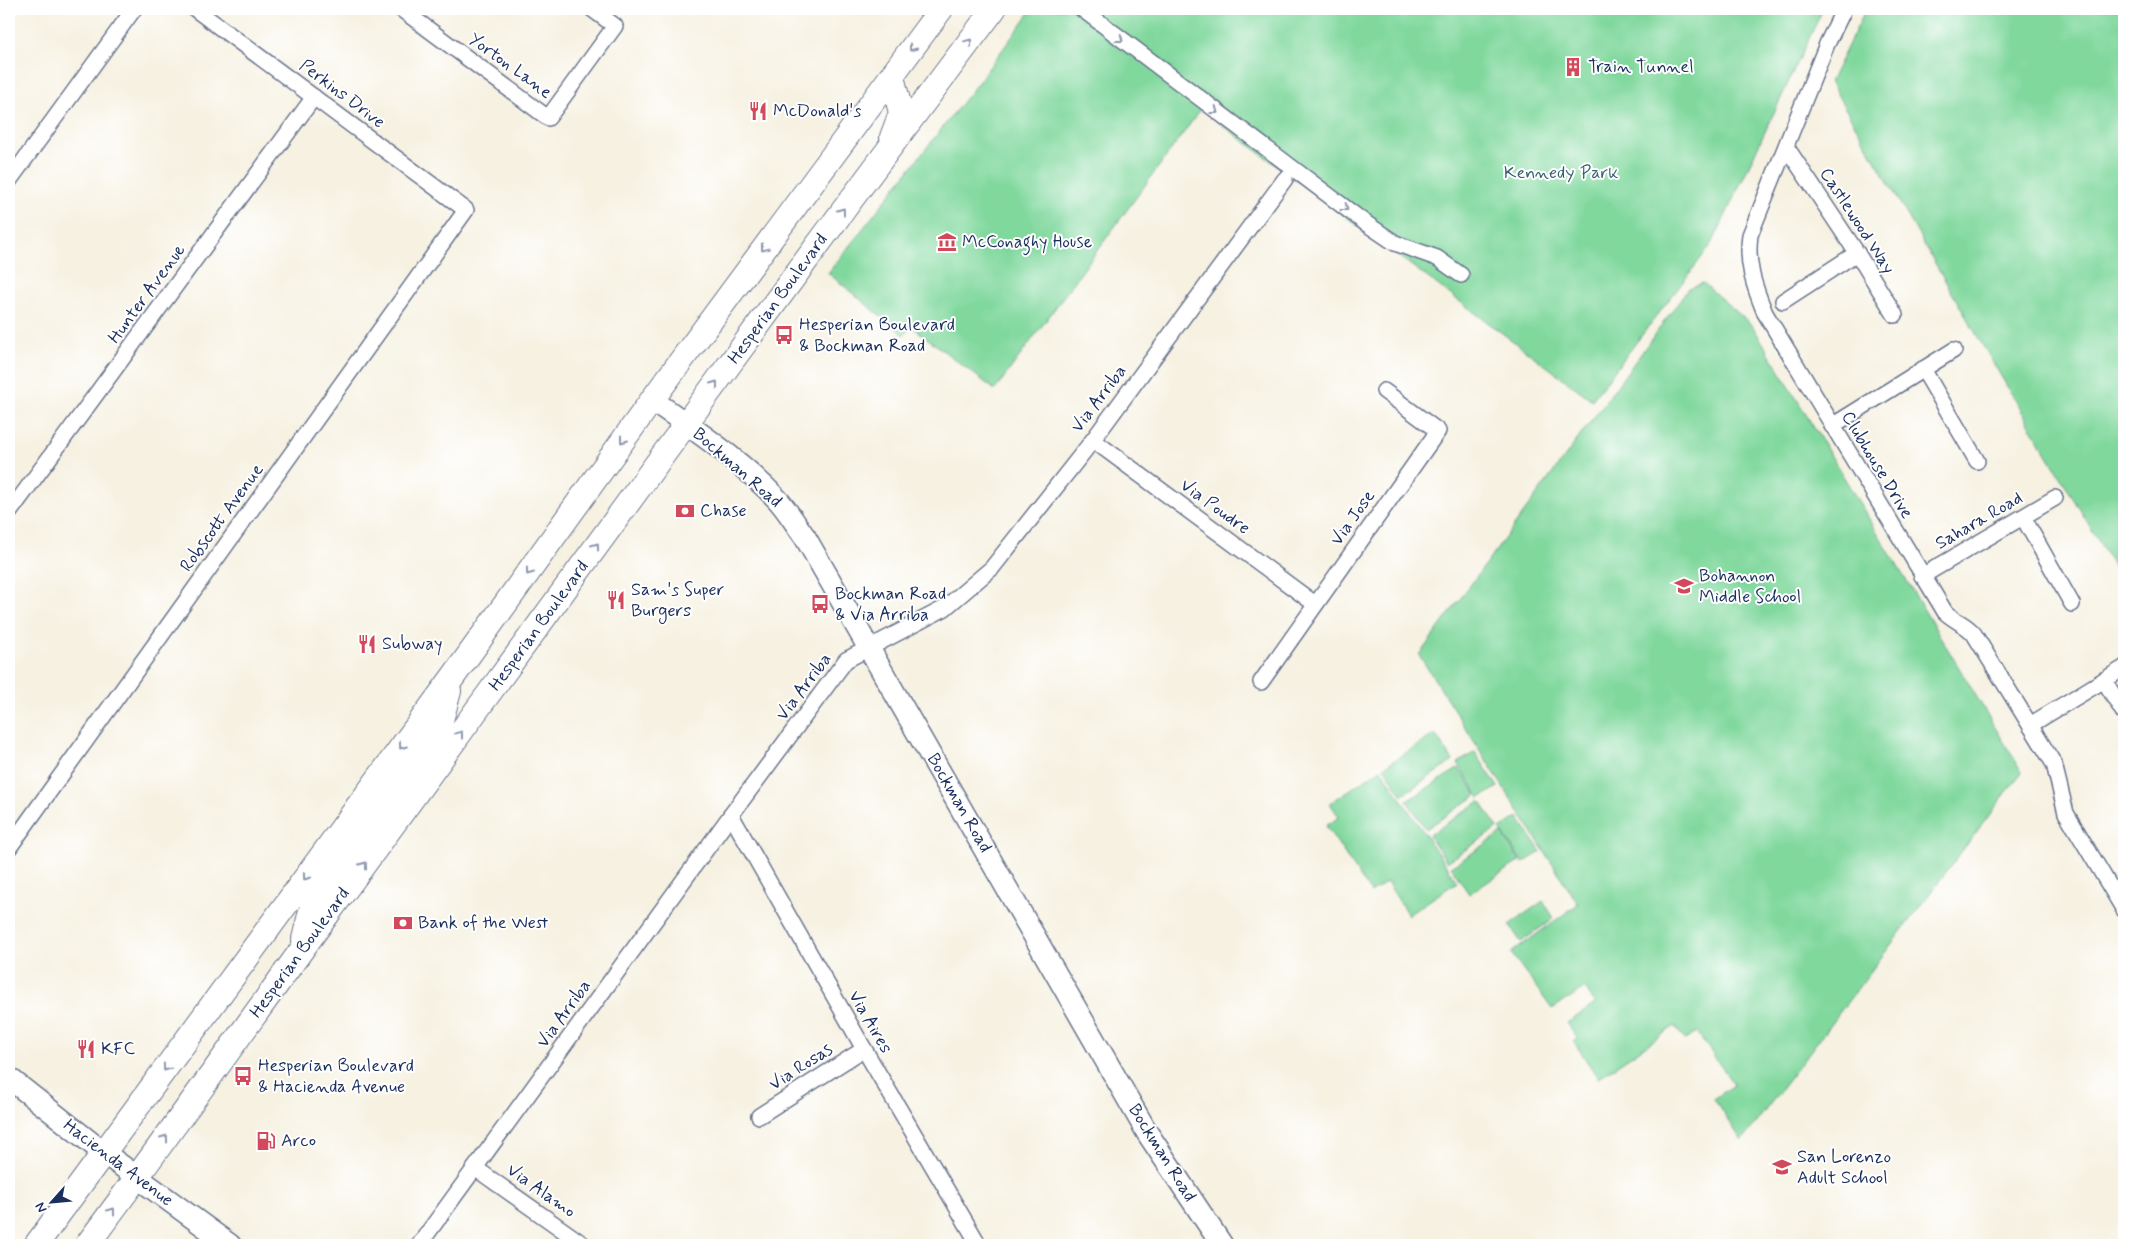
<svg xmlns="http://www.w3.org/2000/svg" width="2133" height="1254" font-family="Mynerve,sans-serif">
<style>
.green{fill:#80d89d;stroke:#4e847e}
.lines{fill:none;stroke-linecap:round;stroke-linejoin:round}
.street-casing{stroke:#68738c;stroke-width:18}
.secondary-casing{stroke:#68738c;stroke-width:24}
.primary-casing{stroke:#68738c;stroke-width:26}
.street{stroke:#fff;stroke-width:15}
.secondary{stroke:#fff;stroke-width:21}
.primary{stroke:#fff;stroke-width:24}
.oneway{stroke:#8d97ae}
.labels{text-anchor:middle;dominant-baseline:central;stroke-width:4;stroke-linejoin:round;paint-order:stroke}
.street-label{font-size:18px;fill:#1b2f5e;stroke:#fff}
.poi-label{font-size:18px;fill:#1b2f5e;stroke:#fff;text-anchor:start}
.park-label{font-size:18px;fill:#396271;stroke:#fff}
</style>
<rect width="100%" height="100%" fill="#fff"/>
<filter id="ink" filterUnits="userSpaceOnUse"><feTurbulence type="fractalNoise" baseFrequency=".02" numOctaves="2"/><feDisplacementMap in="SourceGraphic" scale="10" xChannelSelector="R" yChannelSelector="G"/><feConvolveMatrix kernelMatrix="1 2 1 2 8 2 1 2 1" color-interpolation-filters="sRGB"/></filter>
<filter id="wash" filterUnits="userSpaceOnUse"><feTurbulence type="fractalNoise" baseFrequency=".0096" numOctaves="4" result="noise"/><feDisplacementMap in="SourceGraphic" scale="20" xChannelSelector="R" yChannelSelector="G"/><feGaussianBlur stdDeviation="1.12" result="paint"/><feColorMatrix in="noise" values="0 0 0 0 0 0 0 0 0 0 0 0 0 0 0 0 0 1.4 0 .05"/><feComposite in="paint" operator="in"/></filter>
<g filter="url(#wash)">
<rect width="100%" height="100%" fill="#f6f1e1"/>
<!-- green -->
<g class="green">
<polygon points="1026,9 1823,9 1712,244 1592,400 1201,109 995,390 911,326 904,335 828,273 976,85 1029,14"/>
<polygon points="1866,9 2124,9 2124,584 1976,334 1830,82"/>
<polygon points="1703,283 1752,325 2022,772 1742,1141 1714,1099 1734,1085 1697,1032 1685,1040 1675,1026 1598,1078 1574,1042 1578,1039 1567,1023 1595,1004 1585,988 1552,1009 1511,953 1578,904 1419,655 1689,288"/>
<polygon points="1435,734 1453,761 1402,795 1384,767"/>
<polygon points="1475,752 1498,787 1480,798 1458,763"/>
<polygon points="1459,768 1477,795 1426,829 1407,801"/>
<polygon points="1381,769 1457,882 1408,915 1387,882 1371,893 1326,826 1339,817 1330,803"/>
<polygon points="1480,801 1498,828 1447,862 1429,835"/>
<polygon points="1518,817 1541,852 1523,863 1500,829"/>
<polygon points="1502,833 1520,861 1469,894 1451,867"/>
<polygon points="1543,901 1554,918 1521,942 1509,925"/>
</g>
</g>
<g filter="url(#ink)">
<g class="lines">
<!-- street casing -->
<g class="street-casing">
<g id="street">
<polyline points="401,9 548,118 615,26 592,9"/>
<polyline points="1082,9 1364,222 1395,243 1437,258 1461,275"/>
<path d="M 1844,9 L 1827,44 L 1750,235 C 1746,264 1754,286 1765,313 L 1945,612 C 1954,621 1966,624 1974,634 L 2054,764 L 2066,813 L 2124,910"/>
<polyline points="1787,148 1857,253 1895,315"/>
<polyline points="9,181 134,9"/>
<polyline points="1783,301 1857,253"/>
<polyline points="1923,369 1977,461"/>
<polyline points="1832,426 1954,350"/>
<polyline points="1093,440 1315,604"/>
<polyline points="9,513 314,97"/>
<polyline points="2023,517 2072,604"/>
<polyline points="1922,576 2055,498"/>
<polyline points="2104,680 2124,713"/>
<polyline points="1261,682 1438,431 1384,391"/>
<polyline points="2030,725 2124,668"/>
<polyline points="731,815 864,1049 979,1245"/>
<polyline points="9,848 466,210 195,9"/>
<polyline points="759,1116 864,1049"/>
<polyline points="475,1168 584,1245"/>
<polyline points="419,1245 731,815 846,660 945,608 992,568 1093,440 1285,179"/>
</g>
</g>
<!-- secondary casing -->
<g class="secondary-casing">
<g id="secondary">
<path d="M 652,400 C 696,430 741,461 778,500 C 788,511 796,525 805,537 L 1148,1134 L 1222,1245"/>
<polyline points="9,1078 104,1153 230,1245"/>
</g>
</g>
<!-- primary casing -->
<g class="primary-casing">
<g id="primary">
<polyline points="892,137 901,113 892,76"/>
<polyline points="383,838 376,816 440,724 449,691"/>
<polyline points="304,939 312,907 363,838 358,806"/>
<polyline points="36,1245 453,677 652,400 941,9"/>
<path d="M 87,1245 C 168,1136 247,1025 327,915 C 549,612 768,308 994,9"/>
</g>
</g>
<!-- street -->
<use href="#street" class="street"/>
<!-- secondary -->
<use href="#secondary" class="secondary"/>
<!-- primary -->
<use href="#primary" class="primary"/>
</g>
<!-- one-way arrows -->
<defs><path id="oneway-chevron" d="M-2-3.5L2.5 0L-2 3.5" fill="none" stroke-width="1.6" stroke-linecap="round" stroke-linejoin="round" transform="scale(1.25)"/></defs>
<g class="oneway">
<use href="#oneway-chevron" transform="translate(1120 39) rotate(37)"/>
<use href="#oneway-chevron" transform="translate(969 42) rotate(-53)"/>
<use href="#oneway-chevron" transform="translate(912 48) rotate(126)"/>
<use href="#oneway-chevron" transform="translate(1215 111) rotate(37)"/>
<use href="#oneway-chevron" transform="translate(1345 208) rotate(37)"/>
<use href="#oneway-chevron" transform="translate(842 211) rotate(-54)"/>
<use href="#oneway-chevron" transform="translate(764 248) rotate(126)"/>
<use href="#oneway-chevron" transform="translate(715 384) rotate(-54)"/>
<use href="#oneway-chevron" transform="translate(623 440) rotate(126)"/>
<use href="#oneway-chevron" transform="translate(596 546) rotate(-54)"/>
<use href="#oneway-chevron" transform="translate(529 572) rotate(126)"/>
<use href="#oneway-chevron" transform="translate(460 734) rotate(-54)"/>
<use href="#oneway-chevron" transform="translate(402 746) rotate(126)"/>
<use href="#oneway-chevron" transform="translate(364 865) rotate(-54)"/>
<use href="#oneway-chevron" transform="translate(306 877) rotate(126)"/>
<use href="#oneway-chevron" transform="translate(166 1068) rotate(126)"/>
<use href="#oneway-chevron" transform="translate(165 1138) rotate(-54)"/>
<use href="#oneway-chevron" transform="translate(112 1211) rotate(-54)"/>
</g>
</g>
<!-- icons -->
<defs>
<g id="building-bare" transform="scale(1.5)"><path d="M-4-6H4V6H1V3H-1V6H-4ZM-2.5-4.3h1.7v1.8h-1.7ZM.8-4.3h1.7v1.8H.8ZM-2.5-1h1.7V.8h-1.7ZM.8-1h1.7V.8H.8Z" fill="#d1495b" stroke="#fff" stroke-width="2.5" paint-order="stroke"/></g>
<g id="restaurant-bare" transform="scale(1.5)"><path d="M-5-6h1v4h1v-4h1v4h1v-4h1v5L-1.5 .5V6h-2V.5L-5-1ZM5-6V6H3V1.5H1.5Q1.5-4 5-6Z" fill="#d1495b" stroke="#fff" stroke-width="2.5" paint-order="stroke"/></g>
<g id="museum-bare" transform="scale(1.5)"><path d="M0-6L6-3V-2H-6V-3ZM-5-1h2V3h-2ZM-1-1h2V3h-2ZM3-1h2V3H3ZM-6 4H6V6H-6Z" fill="#d1495b" stroke="#fff" stroke-width="2.5" paint-order="stroke"/></g>
<g id="bus-bare" transform="scale(1.5)"><path d="M-5-6H5V4H4V6H2V4H-2V6H-4V4H-5ZM-3.5-4V0h7V-4ZM-3.5 1.2v1.5H-2V1.2ZM2 1.2v1.5H3.5V1.2Z" fill="#d1495b" stroke="#fff" stroke-width="2.5" paint-order="stroke"/></g>
<g id="bank-bare" transform="scale(1.5)"><path d="M-6-4H6V4H-6ZM0-2.3a2.3 2.3 0 1 0 0 4.6a2.3 2.3 0 1 0 0-4.6Z" fill="#d1495b" stroke="#fff" stroke-width="2.5" paint-order="stroke"/></g>
<g id="school-bare" transform="scale(1.5)"><path d="M0-5L7-2L0 1L-7-2ZM-4 1L0 2.5L4 1V4Q0 6-4 4Z" fill="#d1495b" stroke="#fff" stroke-width="2.5" paint-order="stroke"/></g>
<g id="fuel-bare" transform="scale(1.5)"><path d="M-5.5-6h7V0h2V4h1.3V-2.5L3-4.5l.8-.8L6-3V5H2.5V1h-1V6h-7ZM-4.2-4.7v3.2H.2V-4.7Z" fill="#d1495b" stroke="#fff" stroke-width="2.5" paint-order="stroke"/></g>
<g id="university-bare" transform="scale(1.5)"><path d="M0-5L7-2L0 1L-7-2ZM-4 1L0 2.5L4 1V4Q0 6-4 4Z" fill="#d1495b" stroke="#fff" stroke-width="2.5" paint-order="stroke"/></g>
</defs>
<g fill-rule="evenodd">
<use href="#building-bare" x="1573" y="67"/>
<use href="#restaurant-bare" x="758" y="111"/>
<use href="#museum-bare" x="947" y="242"/>
<use href="#bus-bare" x="784" y="335"/>
<use href="#bank-bare" x="685" y="511"/>
<use href="#school-bare" x="1684" y="586"/>
<use href="#restaurant-bare" x="616" y="600"/>
<use href="#bus-bare" x="820" y="604"/>
<use href="#restaurant-bare" x="367" y="644"/>
<use href="#bank-bare" x="403" y="923"/>
<use href="#restaurant-bare" x="86" y="1049"/>
<use href="#bus-bare" x="243" y="1076"/>
<use href="#fuel-bare" x="266" y="1141"/>
<use href="#university-bare" x="1782" y="1167"/>
</g>
<g class="labels">
<!-- street labels -->
<g class="street-label">
<text transform="translate(510 66) rotate(36)">Yorton Lane</text>
<text transform="translate(342 94) rotate(37)">Perkins Drive</text>
<text transform="translate(1857 221) rotate(57)">Castlewood Way</text>
<text transform="translate(147 294) rotate(-54)">Hunter Avenue</text>
<text transform="translate(778 299) rotate(-54)">Hesperian Boulevard</text>
<text transform="translate(1099 399) rotate(-53)">Via Arriba</text>
<text transform="translate(1877 465) rotate(59)">Clubhouse Drive</text>
<text transform="translate(737 468) rotate(41)">Bockman Road</text>
<text transform="translate(1215 507) rotate(36)">Via Poudre</text>
<text transform="translate(222 518) rotate(-54)">Robscott Avenue</text>
<text transform="translate(1353 518) rotate(-55)">Via Jose</text>
<text transform="translate(1979 521) rotate(-30)">Sahara Road</text>
<text transform="translate(539 626) rotate(-54)">Hesperian Boulevard</text>
<text transform="translate(804 687) rotate(-53)">Via Arriba</text>
<text transform="translate(959 803) rotate(60)">Bockman Road</text>
<text transform="translate(300 953) rotate(-54)">Hesperian Boulevard</text>
<text transform="translate(564 1014) rotate(-54)">Via Arriba</text>
<text transform="translate(870 1022) rotate(60)">Via Aires</text>
<text transform="translate(801 1067) rotate(-33)">Via Rosas</text>
<text transform="translate(1162 1153) rotate(58)">Bockman Road</text>
<text transform="translate(118 1163) rotate(37)">Hacienda Avenue</text>
<text transform="translate(541 1191) rotate(35)">Via Alamo</text>
</g>
<!-- poi labels -->
<g class="poi-label">
<text x="1588" y="67">Train Tunnel</text>
<text x="773" y="111">McDonald's</text>
<text x="962" y="242">McConaghy House</text>
<text x="799" y="325">Hesperian Boulevard<tspan x="799" dy="21">&amp; Bockman Road</tspan></text>
<text x="700" y="511">Chase</text>
<text x="1699" y="576">Bohannon<tspan x="1699" dy="21">Middle School</tspan></text>
<text x="631" y="590">Sam's Super<tspan x="631" dy="21">Burgers</tspan></text>
<text x="835" y="594">Bockman Road<tspan x="835" dy="21">&amp; Via Arriba</tspan></text>
<text x="382" y="644">Subway</text>
<text x="418" y="923">Bank of the West</text>
<text x="101" y="1049">KFC</text>
<text x="258" y="1066">Hesperian Boulevard<tspan x="258" dy="21">&amp; Hacienda Avenue</tspan></text>
<text x="281" y="1141">Arco</text>
<text x="1797" y="1157">San Lorenzo<tspan x="1797" dy="21">Adult School</tspan></text>
</g>
<!-- park labels -->
<g class="park-label">
<text x="1561" y="173">Kennedy Park</text>
</g>
</g>
<!-- margin -->
<rect width="2133" height="1254" fill="none" stroke="#fff" stroke-width="30"/>
<!-- north arrow -->
<g transform="translate(52 1202) rotate(243)" stroke="#ffffff" stroke-width="4" paint-order="stroke">
<path d="M0-4L9 19L0 12L-9 19Z" fill="#1b2f5e"/>
<text y="-8" font-size="14" font-weight="bold" text-anchor="middle" fill="#1b2f5e">N</text>
</g>
</svg>
